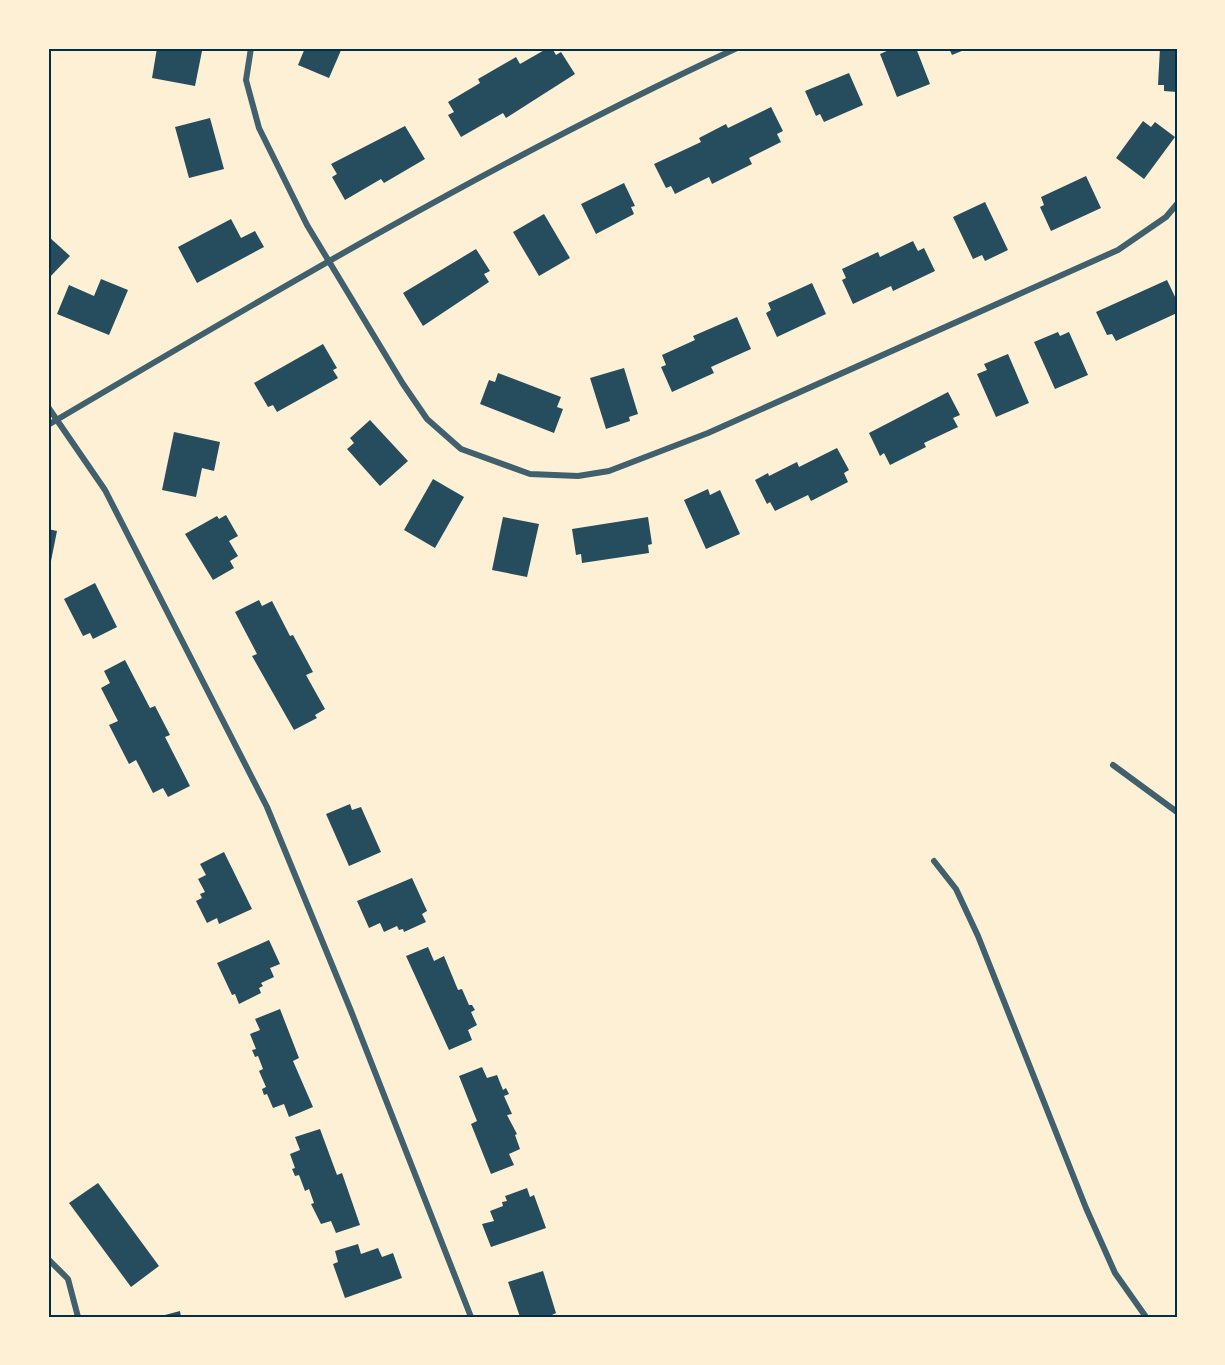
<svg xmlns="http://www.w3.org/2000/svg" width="1225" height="1365" font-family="Rubik,sans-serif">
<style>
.building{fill:#264d5e}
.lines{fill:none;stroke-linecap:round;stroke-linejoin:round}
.minor{stroke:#3f606c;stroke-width:6}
.neatline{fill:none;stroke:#003049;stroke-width:2}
</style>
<rect width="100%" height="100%" fill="#fdf0d5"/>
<!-- building -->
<g class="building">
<polygon points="157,48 202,51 195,86 152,78"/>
<polygon points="305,48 342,48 329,78 298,65"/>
<polygon points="548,48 552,48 556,55 561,52 575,74 506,118 503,113 461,137 448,115 454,112 448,102 480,83 478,79 516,57 520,64"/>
<polygon points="888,48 916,48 930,84 897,97 880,54 889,50"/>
<polygon points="949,48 969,48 952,55"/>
<polygon points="1160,48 1177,48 1177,92 1164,91 1164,85 1158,85"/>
<polygon points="849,73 863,105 824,122 820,114 816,116 805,91"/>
<polygon points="771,107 783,131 777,134 781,142 749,158 752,164 712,184 709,177 675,194 671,186 666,188 654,164 701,142 699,138 726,124 728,128"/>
<polygon points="210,118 224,169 189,178 175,127"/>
<polygon points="1143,121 1151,127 1155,122 1175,137 1144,179 1116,158"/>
<polygon points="405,126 425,159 384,183 381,179 345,200 332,177 337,174 331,164"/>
<polygon points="1086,176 1101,208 1051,231 1040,207 1044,205 1041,197"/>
<polygon points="624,183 635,206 631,207 634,214 596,234 581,204"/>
<polygon points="985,202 1008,250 985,261 982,255 973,259 953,217"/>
<polygon points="544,214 570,258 539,276 513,232"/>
<polygon points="231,219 241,238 255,231 264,247 197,283 178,247"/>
<polygon points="48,236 70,256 48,279"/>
<polygon points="913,241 918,251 924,248 935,271 893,291 891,286 853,304 842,280 846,278 842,269 878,252 880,257"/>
<polygon points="476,249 490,271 484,274 489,282 423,326 403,293"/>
<polygon points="101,279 128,290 109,335 57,314 69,285 94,296"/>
<polygon points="1167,280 1177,301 1175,306 1177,313 1116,341 1112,334 1107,335 1096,312"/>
<polygon points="812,283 826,314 777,337 766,313 771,310 768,303"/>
<polygon points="737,317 751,349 711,367 714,373 672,392 661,367 666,365 662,355 695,340 693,336"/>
<polygon points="1058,332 1060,336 1069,332 1088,375 1055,389 1034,342"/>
<polygon points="323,344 337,368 333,370 338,378 277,412 273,405 268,407 254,383"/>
<polygon points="1008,354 1029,403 996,417 977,374 987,370 984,364"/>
<polygon points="624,368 638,414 629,417 630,421 606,429 590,378"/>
<polygon points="498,373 561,397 557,407 563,409 554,433 480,404 489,380 495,382"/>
<polygon points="948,392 960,415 953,418 958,427 924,443 926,447 890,465 884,453 880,456 869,433"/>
<polygon points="370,420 408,461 380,486 347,449 354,443 350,438"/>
<polygon points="174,432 220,442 214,471 202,468 196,497 162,490"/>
<polygon points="837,448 849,470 844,473 848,482 811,501 808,495 775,511 770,502 767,504 755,480 768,473 769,476 797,462 799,467"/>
<polygon points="433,479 464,497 435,548 404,530"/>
<polygon points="708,489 710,495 720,490 740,534 706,549 684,500"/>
<polygon points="226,515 238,536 229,541 238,556 230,561 234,568 213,580 185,534 217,516 219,519"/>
<polygon points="503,517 539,524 527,577 492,570"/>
<polygon points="648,517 652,544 648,545 649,553 582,563 581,554 576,555 572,529"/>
<polygon points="48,529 57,531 50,566 48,566"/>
<polygon points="95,583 117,627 93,639 90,633 83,636 64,599"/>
<polygon points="259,600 262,606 272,601 290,636 293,635 313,672 306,675 325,709 315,715 317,718 294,730 252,656 257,654 235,612"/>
<polygon points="125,660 150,708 155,706 170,735 165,737 190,786 168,797 163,788 153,793 136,760 129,764 109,725 118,721 101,688 110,683 104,671"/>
<polygon points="350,804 352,810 361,807 381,852 349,866 326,814"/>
<polygon points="224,852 252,909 219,924 217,918 207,923 196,901 202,898 200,894 205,892 198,879 206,875 200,864"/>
<polygon points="412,878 427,911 422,914 426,922 404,932 403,929 399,930 397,926 384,932 380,923 369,928 357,901"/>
<polygon points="269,940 280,964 270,968 274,977 261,983 263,986 259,988 261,993 239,1004 235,994 232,995 217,963"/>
<polygon points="428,947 434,961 444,956 458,990 462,989 469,1005 472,1005 475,1010 471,1012 477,1025 468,1030 472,1040 449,1050 406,956"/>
<polygon points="280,1009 299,1058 293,1061 313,1107 289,1117 284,1104 273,1108 267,1094 264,1095 262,1089 266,1087 259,1071 263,1069 258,1056 255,1057 252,1050 256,1049 250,1034 260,1030 255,1019"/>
<polygon points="482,1067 487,1078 497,1075 503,1090 506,1088 509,1094 504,1096 512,1114 507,1115 517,1134 515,1135 520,1149 509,1154 514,1165 491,1174 471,1124 477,1121 459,1076"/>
<polygon points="320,1129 337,1175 342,1173 360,1225 336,1233 331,1221 321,1224 311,1204 314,1203 309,1189 305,1191 299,1175 295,1176 292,1169 295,1168 290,1154 300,1150 295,1137"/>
<polygon points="98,1183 159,1266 131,1287 69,1203"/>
<polygon points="527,1188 530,1197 534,1195 546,1228 491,1247 482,1224 494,1221 490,1211 503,1206 502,1202 507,1201 505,1196"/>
<polygon points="358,1244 361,1254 378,1248 382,1257 393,1253 402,1278 345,1298 333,1264 338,1262 335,1251"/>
<polygon points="543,1271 556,1313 548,1317 520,1317 508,1282"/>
<polygon points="180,1311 181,1317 161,1317 161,1316"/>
</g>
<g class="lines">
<!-- minor -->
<g class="minor">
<polyline points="251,48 246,80 259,128 307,225 403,384 427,419 461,449 530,474 578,476 609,471 708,433 1118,250 1166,217 1177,204"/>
<polyline points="48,407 105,490 267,807 351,1011 471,1317"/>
<path d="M 48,425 C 273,292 500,158 737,48"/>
<polyline points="1113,765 1177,812"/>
<polyline points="934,861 956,889 978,936 1086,1208 1115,1273 1146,1317"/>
<polyline points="48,1259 68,1279 78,1317"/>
</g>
</g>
<!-- border -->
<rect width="1225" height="1365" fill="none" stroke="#fdf0d5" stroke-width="99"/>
<rect x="50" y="50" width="1126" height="1266" class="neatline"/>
</svg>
